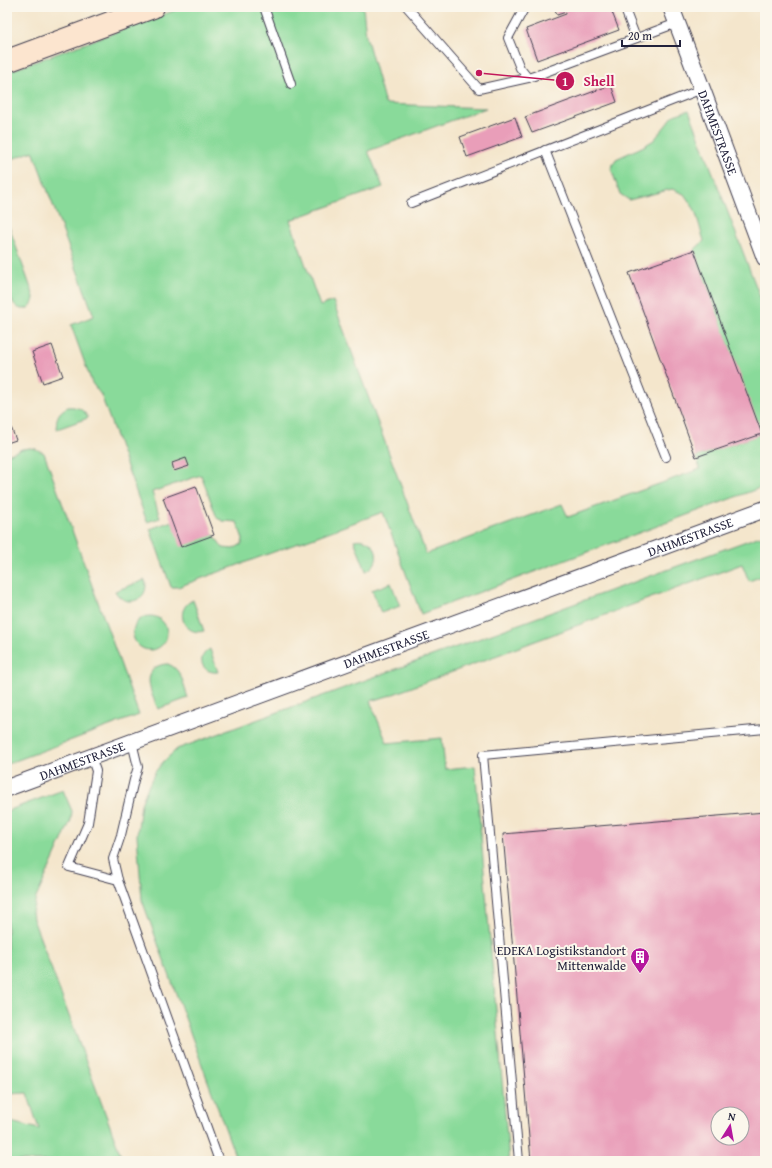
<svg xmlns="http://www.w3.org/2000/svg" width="772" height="1168" font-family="'Gentium Book Plus',serif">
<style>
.green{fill:#89da9a;stroke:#567e6a}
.building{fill:#e99eb9;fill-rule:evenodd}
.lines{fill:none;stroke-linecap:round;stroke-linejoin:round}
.service-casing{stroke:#423f51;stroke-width:10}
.minor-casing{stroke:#423f51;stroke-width:18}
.secondary-casing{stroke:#423f51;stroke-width:24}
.service{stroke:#fff;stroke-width:8}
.minor{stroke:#fff;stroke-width:16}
.secondary{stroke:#fce5cf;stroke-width:22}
.labels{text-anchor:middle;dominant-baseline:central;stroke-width:4;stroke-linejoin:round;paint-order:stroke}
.street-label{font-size:13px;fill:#22223b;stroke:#fbf7ec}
.poi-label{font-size:13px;fill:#22223b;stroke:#fbf7ec;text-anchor:end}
.leader{fill:none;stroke:#c2185b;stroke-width:1.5}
.callout-dot{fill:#c2185b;stroke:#fbf7ec;stroke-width:1.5}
.mark-label{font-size:12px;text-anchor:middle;font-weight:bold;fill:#fff}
.callout-label{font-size:14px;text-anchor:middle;font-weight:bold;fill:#c2185b;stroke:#fbf7ec;stroke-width:4;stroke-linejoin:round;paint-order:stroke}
</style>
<rect width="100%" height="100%" fill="#fbf7ec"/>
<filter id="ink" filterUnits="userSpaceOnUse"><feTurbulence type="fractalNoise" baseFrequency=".025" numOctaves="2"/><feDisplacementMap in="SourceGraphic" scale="8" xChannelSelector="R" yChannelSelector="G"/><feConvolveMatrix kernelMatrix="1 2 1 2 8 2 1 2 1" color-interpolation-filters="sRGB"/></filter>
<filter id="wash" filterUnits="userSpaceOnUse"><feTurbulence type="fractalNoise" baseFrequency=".012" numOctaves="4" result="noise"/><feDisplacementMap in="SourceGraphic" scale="16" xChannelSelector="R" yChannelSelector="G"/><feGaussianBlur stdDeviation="0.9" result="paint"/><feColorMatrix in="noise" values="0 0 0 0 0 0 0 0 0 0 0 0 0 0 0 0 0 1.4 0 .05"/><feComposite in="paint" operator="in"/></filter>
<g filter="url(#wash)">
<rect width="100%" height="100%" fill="#f4e6cc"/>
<!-- green -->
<g class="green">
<polygon points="184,7 363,7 366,36 385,104 486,108 368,151 383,187 290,220 320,306 333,301 426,554 562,504 568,517 700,469 696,457 761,434 694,250 704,241 695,210 684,194 672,189 629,200 620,194 611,168 616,159 644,146 654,140 674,115 689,110 765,310 765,486 421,614 383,512 178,587 171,587 150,529 172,521 214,535 223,548 233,549 242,544 243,539 237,522 223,521 217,518 201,475 152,492 160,518 147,522 101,395 92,383 71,325 94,316 33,151 7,161 7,126 9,125 7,118 7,72"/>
<path d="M 7,221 L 34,297 C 34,307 23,314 15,305 C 11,301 9,291 7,285 C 6,280 7,273 7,267 C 7,252 7,236 7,221 Z"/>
<path d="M 68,407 C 78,406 84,410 88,418 L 57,429 C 55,418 59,411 68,407 Z"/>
<polygon points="30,448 36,449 44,453 139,715 7,764 7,455 22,449"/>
<polygon points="760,536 765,541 765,575 749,581 742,564 388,696 370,701 387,743 442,738 445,769 475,766 509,1161 237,1161 142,900 137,835 141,804 147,789 155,772 163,762 177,749"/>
<path d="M 354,540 C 375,535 386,562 366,571 Z"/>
<path d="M 145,580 C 151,600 125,610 115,591 Z"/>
<polygon points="391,583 400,606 381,613 372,590"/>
<path d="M 193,600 L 204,631 C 184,637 173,609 193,600 Z"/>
<circle cx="150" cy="633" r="17"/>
<path d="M 210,649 L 218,672 C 202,674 195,657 210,649 Z"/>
<path d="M 168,664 C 182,669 184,686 188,698 L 158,709 C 153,697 142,677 156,667 C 160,665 163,664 168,664 Z"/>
<polygon points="63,790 72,811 71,820 36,898 32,912 33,919 123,1161 7,1161 7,1121 39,1129 27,1093 7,1094 7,811"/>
</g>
<g id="blocks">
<!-- building -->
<g class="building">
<polygon points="554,7 610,7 619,30 537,60 526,29 566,14 566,12 557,15"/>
<polygon points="611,85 617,102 532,133 525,117"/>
<polygon points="515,117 522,137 467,157 460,137"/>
<polygon points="694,250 762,434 696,457 629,273"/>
<polygon points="52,345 63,376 43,383 32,352"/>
<polygon points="7,417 16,440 7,443"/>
<polygon points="186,458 189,466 174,471 172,463"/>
<polygon points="196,486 214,535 181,547 163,498"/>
<path d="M 765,812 L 765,1161 L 531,1161 L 503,834 ZM 718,1114 L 742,1114 L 742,1138 L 718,1138 Z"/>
</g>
</g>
</g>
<g filter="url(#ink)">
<use href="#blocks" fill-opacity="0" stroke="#423f51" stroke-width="1"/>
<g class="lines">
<!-- service casing -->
<g class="service-casing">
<g id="service">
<polyline points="264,7 291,84"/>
<polyline points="407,7 479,89 528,78"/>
<polyline points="525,7 508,38 520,68 528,78 543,73 677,23"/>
<polyline points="624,7 636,38"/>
<polyline points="545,150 666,457"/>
<polyline points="411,203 702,89"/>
<polyline points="132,742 138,767 134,780 121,835 113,859 118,880 219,1161"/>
<polyline points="91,757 96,771 88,823 69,867 118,880"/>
<polyline points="519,1161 483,755 765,729"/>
</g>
</g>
<!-- minor casing -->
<g class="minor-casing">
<g id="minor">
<path id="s1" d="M 671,7 L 702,89 L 765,258"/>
<path id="s2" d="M 7,788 L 765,509"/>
</g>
</g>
<!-- secondary casing -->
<g class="secondary-casing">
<polyline id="secondary" points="7,61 153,7"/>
</g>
<!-- service -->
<use href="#service" class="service"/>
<!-- minor -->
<use href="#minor" class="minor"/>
<!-- secondary -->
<use href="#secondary" class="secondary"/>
</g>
</g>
<!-- icons -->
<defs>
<g id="building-pin" transform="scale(1)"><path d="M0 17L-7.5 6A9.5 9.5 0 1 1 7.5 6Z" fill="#b5179e" stroke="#fbf7ec"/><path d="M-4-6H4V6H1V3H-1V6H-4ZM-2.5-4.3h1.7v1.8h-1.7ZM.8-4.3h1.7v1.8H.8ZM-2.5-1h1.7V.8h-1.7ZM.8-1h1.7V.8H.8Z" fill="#fff"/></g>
</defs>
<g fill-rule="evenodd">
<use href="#building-pin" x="640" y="957"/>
</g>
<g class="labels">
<!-- street labels -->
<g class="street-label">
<text stroke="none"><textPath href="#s1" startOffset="134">DAHMESTRASSE</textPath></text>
<text stroke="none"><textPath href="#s2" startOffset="728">DAHMESTRASSE</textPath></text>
<text stroke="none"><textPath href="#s2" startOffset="404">DAHMESTRASSE</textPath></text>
<text stroke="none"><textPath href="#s2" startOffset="80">DAHMESTRASSE</textPath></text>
</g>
<!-- poi labels -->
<g class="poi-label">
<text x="626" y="950">EDEKA Logistikstandort<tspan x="626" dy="15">Mittenwalde</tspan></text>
</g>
</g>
<!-- callouts -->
<path class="leader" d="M479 73L565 81"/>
<g class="callout-dot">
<circle cx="479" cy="73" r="4"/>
<circle cx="565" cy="81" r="10"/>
</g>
<g class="mark-label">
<text x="565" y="86">1</text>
</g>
<g class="callout-label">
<text x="599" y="86">Shell</text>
</g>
<!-- margin -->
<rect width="772" height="1168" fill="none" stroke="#fbf7ec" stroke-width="24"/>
<!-- north arrow -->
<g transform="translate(730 1126) rotate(11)"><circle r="19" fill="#fbf7ec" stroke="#a4a2a5"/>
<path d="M0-3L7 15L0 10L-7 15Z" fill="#b5179e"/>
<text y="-6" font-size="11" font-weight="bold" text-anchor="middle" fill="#22223b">N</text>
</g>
<!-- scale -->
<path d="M622 40v6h58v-6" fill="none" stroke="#22223b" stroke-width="2"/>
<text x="628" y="40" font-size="12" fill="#22223b" stroke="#fbf7ec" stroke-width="3" paint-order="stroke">20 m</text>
</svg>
